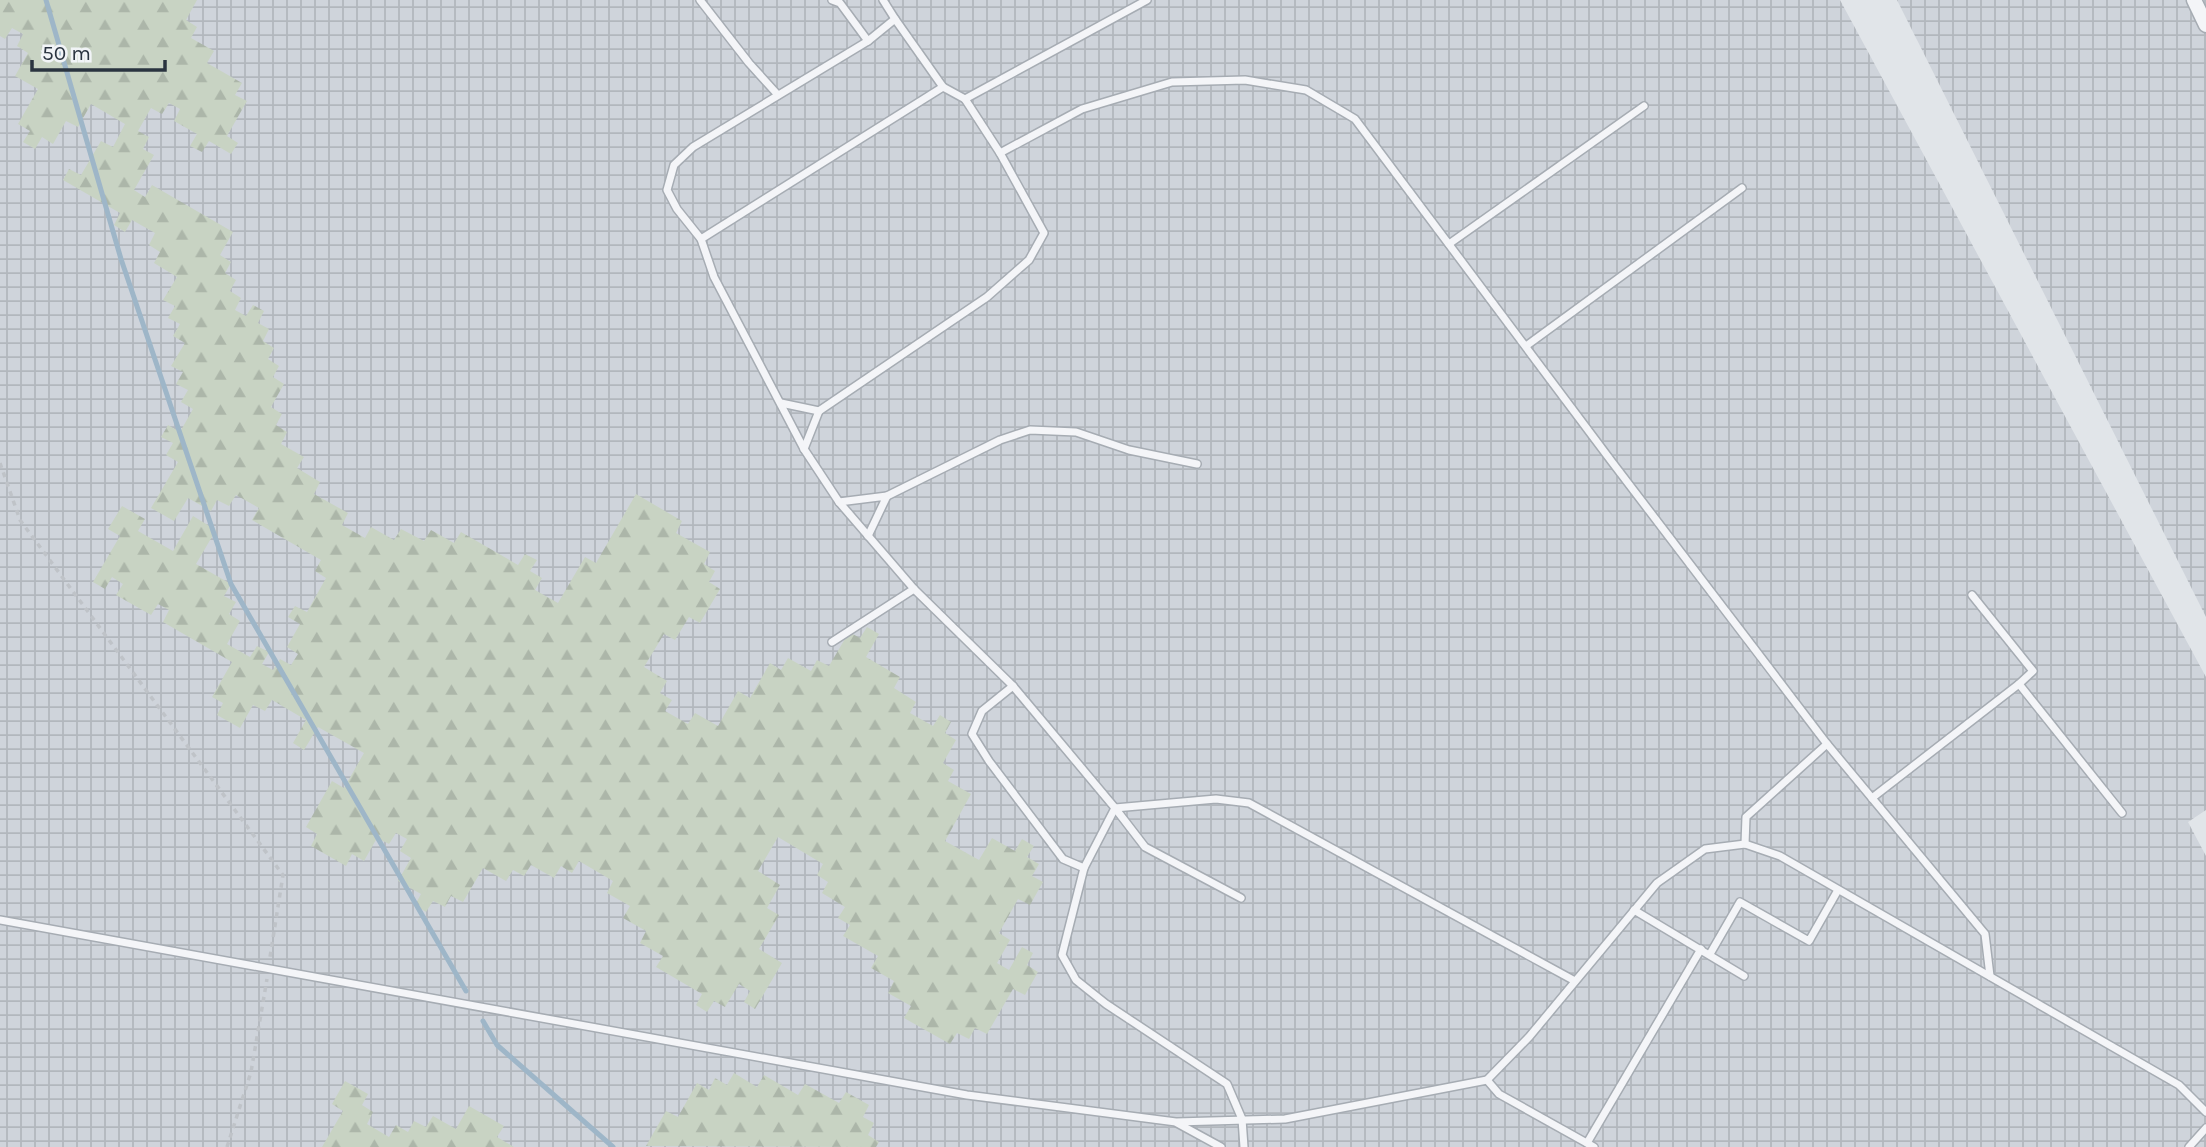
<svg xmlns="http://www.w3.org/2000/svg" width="2206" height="1147" font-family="Karla,sans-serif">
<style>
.industrial{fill:url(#industrial-grid)}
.forest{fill:url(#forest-firs)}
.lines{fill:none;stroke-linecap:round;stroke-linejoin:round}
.stream{stroke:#9eb6c8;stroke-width:5}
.service-casing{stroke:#a6acb3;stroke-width:10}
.minor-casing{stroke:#a6acb3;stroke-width:17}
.path{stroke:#bfc3c8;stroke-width:3.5;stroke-dasharray:5 5;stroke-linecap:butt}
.service{stroke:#f4f5f8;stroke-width:7}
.minor{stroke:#f4f5f8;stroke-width:14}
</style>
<defs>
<pattern id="industrial-grid" width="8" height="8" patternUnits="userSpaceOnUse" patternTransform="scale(1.75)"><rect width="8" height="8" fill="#cfd4db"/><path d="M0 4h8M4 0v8" fill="none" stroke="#b2b7bd"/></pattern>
<pattern id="forest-firs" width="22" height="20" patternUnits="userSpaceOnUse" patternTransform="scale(1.75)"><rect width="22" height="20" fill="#c8d3c3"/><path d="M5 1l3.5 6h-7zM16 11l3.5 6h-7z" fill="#acb6a9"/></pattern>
</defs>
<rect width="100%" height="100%" fill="#e1e5e9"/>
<!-- industrial -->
<g class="industrial">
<polygon points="0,0 1840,0 2206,677 2206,810 2188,822 2206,856 2206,1147 0,1147"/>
<polygon points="1897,0 2206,0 2206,617"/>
</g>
<!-- forest -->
<g class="forest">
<polygon points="0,0 197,0 186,20 197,27 191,38 214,51 207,63 242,83 235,95 247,101 227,136 238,143 231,154 209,141 202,152 190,146 197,134 174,121 180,109 169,103 162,114 151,108 138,131 149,137 143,149 154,155 134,190 145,197 152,185 233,232 220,255 231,262 225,273 236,280 230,291 241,298 235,310 246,316 253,305 264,311 258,323 269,329 263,341 274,348 268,359 279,366 273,377 284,384 271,407 282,414 276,425 287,432 281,444 304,457 297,468 320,482 314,494 348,513 342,525 365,538 371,527 394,540 401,529 424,541 431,530 454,543 461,532 518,565 525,554 537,560 530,571 542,578 535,590 558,603 585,557 596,563 636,494 682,521 676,533 710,552 704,564 715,571 709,582 720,589 700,623 689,617 675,640 664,634 644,667 667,681 660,693 672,700 665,711 688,724 695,713 718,726 738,691 750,698 770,663 781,670 788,658 811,671 817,660 829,666 849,632 860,638 867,627 879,634 866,657 900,677 894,688 916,702 910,713 933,726 940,715 951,722 945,733 956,740 943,763 954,770 948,781 971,794 945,841 979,860 992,838 1015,851 1022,839 1034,846 1027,857 1039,864 1032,876 1043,882 1030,905 1018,899 999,933 1010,940 997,963 1009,970 1022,947 1033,953 1027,965 1038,972 1025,995 1013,989 987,1034 975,1028 969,1039 957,1033 950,1044 904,1018 911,1006 888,993 894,981 871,968 878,956 843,936 850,925 838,918 845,907 822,893 828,882 817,875 823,864 778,837 758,871 780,885 767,908 779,915 759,949 782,963 755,1009 744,1002 750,991 739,984 725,1007 714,1001 707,1012 696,1005 702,994 656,967 663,956 640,943 646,931 623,918 630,906 607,893 613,881 579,861 572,873 561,866 554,878 531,865 524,876 513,870 506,881 483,868 463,902 451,896 445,907 433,901 426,912 415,905 421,894 398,881 411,858 400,851 407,839 396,833 389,844 377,838 364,861 352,854 346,866 311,846 317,834 306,827 332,781 344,788 364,753 318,727 304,750 293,743 306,720 272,700 265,711 253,705 240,728 217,715 223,703 212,697 232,662 163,622 169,610 158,604 151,615 116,595 123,584 112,577 105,589 93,582 120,536 108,529 122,506 145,519 138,531 173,551 193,516 216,530 196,564 231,584 224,596 236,602 229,614 240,621 227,644 250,657 257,646 269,652 262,664 273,670 280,659 291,665 298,654 287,647 300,624 288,617 295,606 307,612 326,578 315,571 321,560 252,520 259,508 236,495 229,506 217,500 211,511 188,498 174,521 151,508 178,462 166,455 173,443 161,437 168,425 180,432 193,409 181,402 188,390 176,384 183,372 171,366 185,343 173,336 180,324 168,318 175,306 163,300 177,277 154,263 160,252 149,245 155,233 132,220 125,232 114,225 120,213 63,180 69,169 81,175 101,141 113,147 125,124 91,104 78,127 66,121 53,144 42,137 35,149 23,142 30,131 18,124 38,89 15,76 28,53 17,46 23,34 12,28 5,39 0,36"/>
<polygon points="734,1073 757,1087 764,1075 798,1095 805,1084 839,1103 846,1092 869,1105 863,1117 874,1123 868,1135 879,1142 876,1147 646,1146 666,1111 678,1117 697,1083 709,1090 715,1078 727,1085"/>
<polygon points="345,1081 368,1094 362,1105 373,1112 367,1124 389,1137 396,1125 408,1132 414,1121 426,1127 433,1116 456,1129 469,1106 504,1126 497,1137 514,1147 322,1147 343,1111 332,1104"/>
</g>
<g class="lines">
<!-- stream -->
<g class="stream">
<polyline points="46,0 121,259 231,584 466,991"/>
<polyline points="483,1021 497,1045 613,1147"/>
</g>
<!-- service casing -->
<g class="service-casing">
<g id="service">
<polyline points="700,0 749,63 778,95"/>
<polyline points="832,0 840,3 868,41"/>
<polyline points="883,0 895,19"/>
<polyline points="943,87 895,19 868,41 693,147 674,165 667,190 677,209 701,239 714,277 804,449 839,502 914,589 1013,686 1115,808 1145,847 1241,898"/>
<polyline points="965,99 1147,0"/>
<polyline points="1000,153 1082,109 1172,82 1245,80 1306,90 1355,119 1612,462 1827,744 1985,934 1990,976"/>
<polyline points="701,239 943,87 965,99 1000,153 1044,233 1029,260 987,297 819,411"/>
<polyline points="1449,244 1644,106"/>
<polyline points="1526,346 1742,188"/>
<polyline points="781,403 819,411 804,449"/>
<polyline points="887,496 1000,440 1030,430 1076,432 1129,450 1197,464"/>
<polyline points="839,502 887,496 868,536"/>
<polyline points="832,642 914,589"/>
<polyline points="2019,684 2122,813"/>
<polyline points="1013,686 982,711 972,734 989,761 1063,859 1084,868"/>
<polyline points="1872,798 2019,684 2033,671 1972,595"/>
<polyline points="1115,808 1216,799 1249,803 1575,981"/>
<polyline points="1115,808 1084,868 1062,955 1076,980 1106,1004 1227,1084 1242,1119 1244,1147"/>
<polyline points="1745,844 1746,817 1827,744"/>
<polyline points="1634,910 1744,976"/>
<polyline points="0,920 967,1095 1176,1122 1285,1119 1487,1080 1529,1037 1657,883 1705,849 1745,844 1780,856 2179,1085 2206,1112"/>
<polyline points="1710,954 1740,902 1809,941 1838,890"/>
<polyline points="1487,1080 1499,1094 1594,1147"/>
<polyline points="1177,1123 1221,1147"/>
<polyline points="1587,1143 1701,949"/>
<polyline points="2189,1147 2206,1128"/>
</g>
</g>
<!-- minor casing -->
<g class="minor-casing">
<polyline id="minor" points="2194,0 2206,25"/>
</g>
<!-- path -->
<g class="path">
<polyline points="0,463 20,520 283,875 270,957"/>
<polyline points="227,1147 251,1072 267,979"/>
</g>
<!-- service -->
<use href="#service" class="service"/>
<!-- minor -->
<use href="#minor" class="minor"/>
</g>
<!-- scale -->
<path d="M32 60v10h133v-10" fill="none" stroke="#2a3440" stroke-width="3.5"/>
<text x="42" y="60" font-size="21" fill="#2a3440" stroke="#f1f4f7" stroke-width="5" paint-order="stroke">50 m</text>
</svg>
